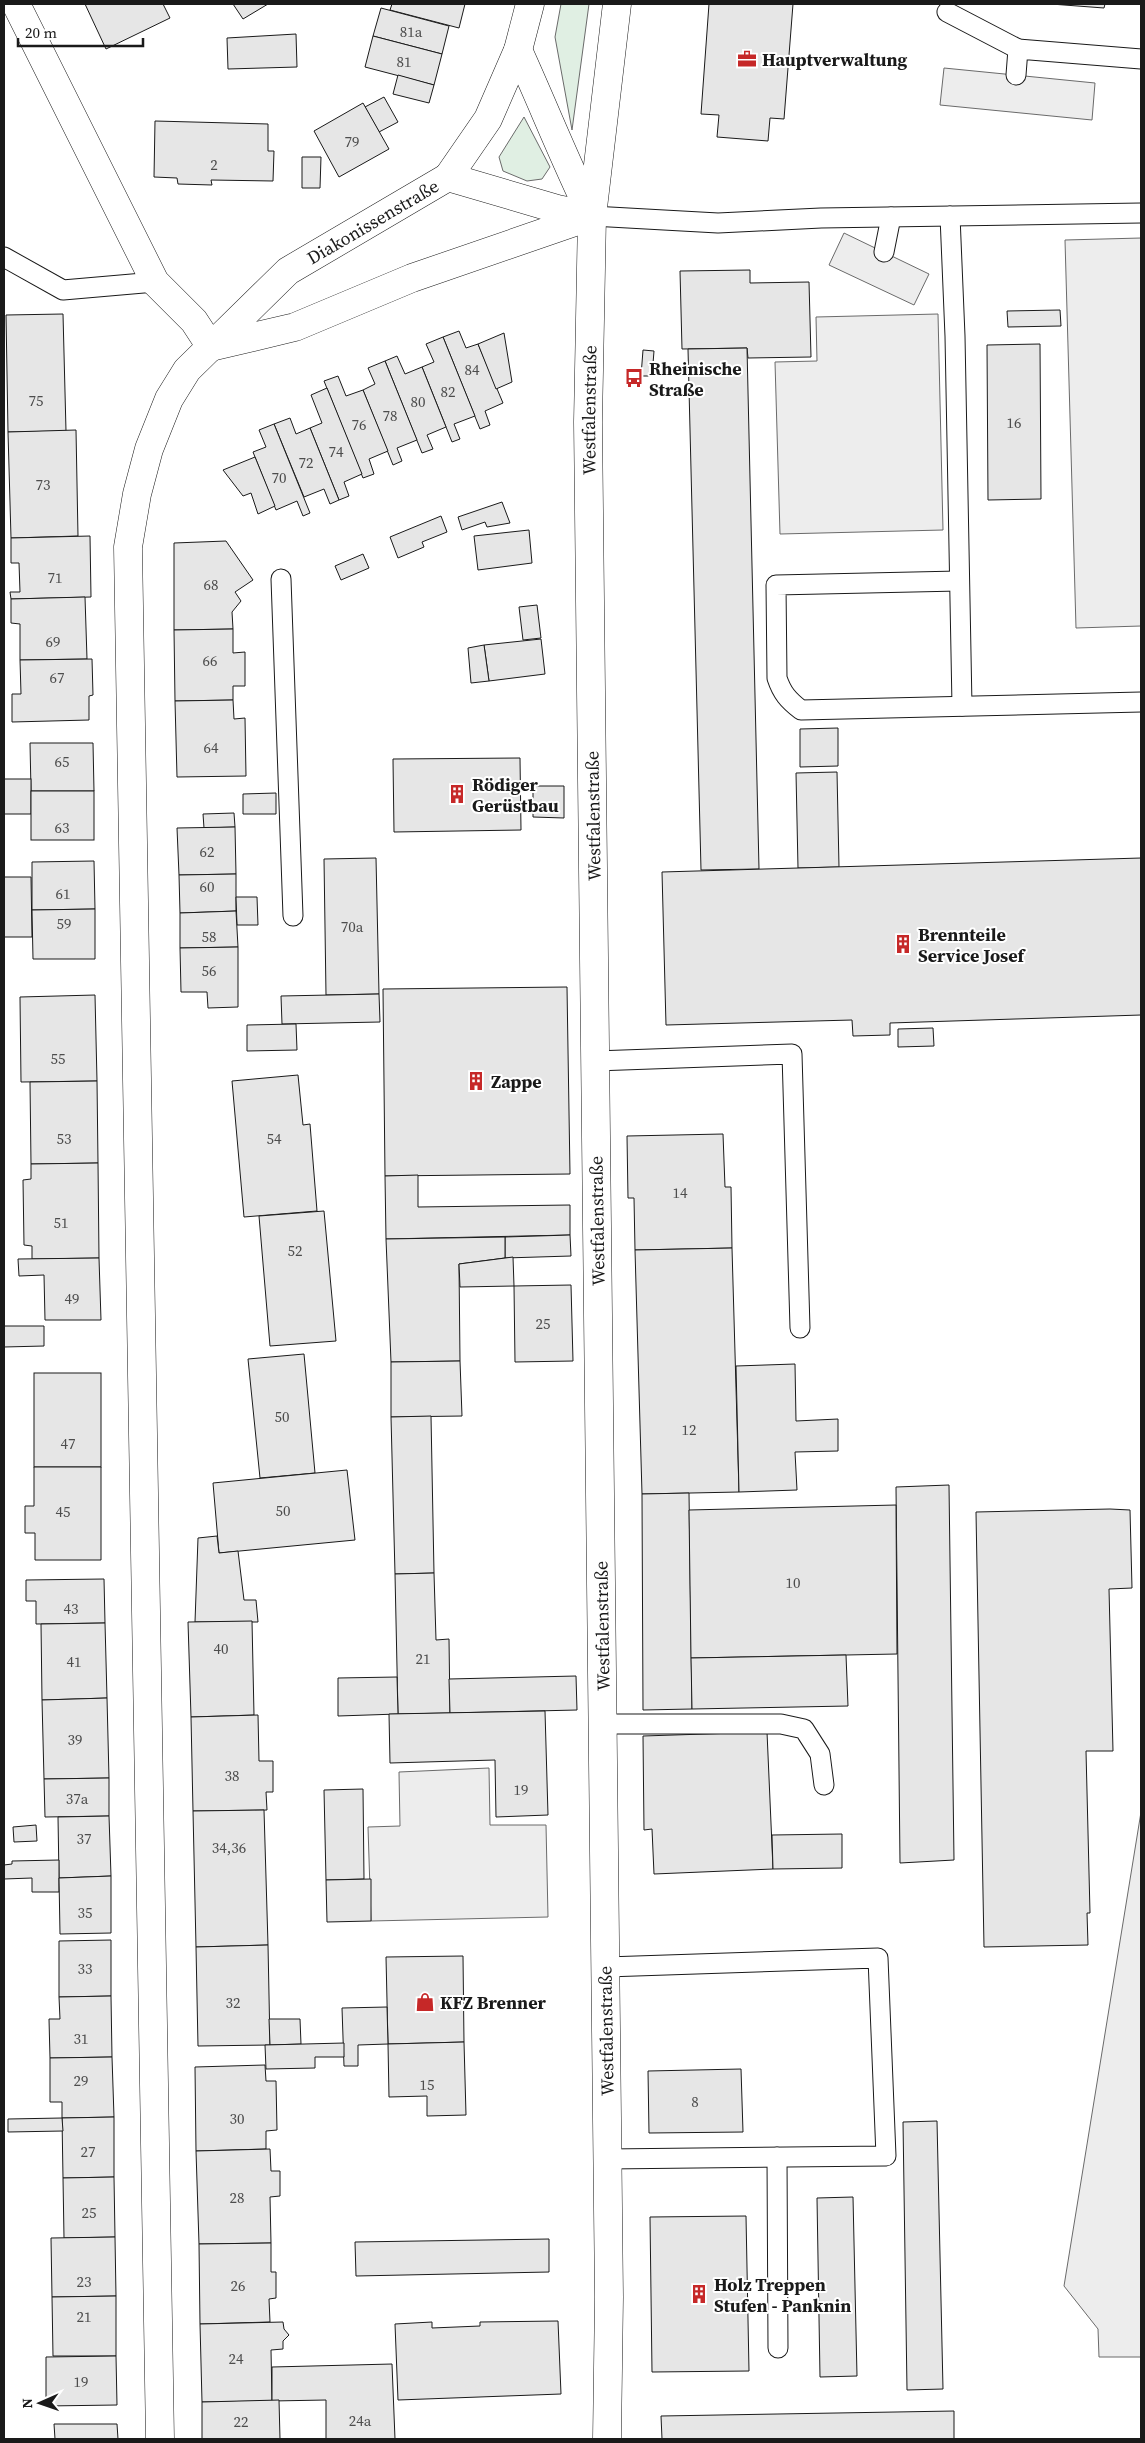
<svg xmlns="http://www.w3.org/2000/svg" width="1145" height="2443" font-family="'Source Serif 4',serif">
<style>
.green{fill:#e0efe3;stroke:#6a6a6a}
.parking{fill:#ededed;stroke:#6a6a6a}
.building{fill:#e6e6e6;stroke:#1a1a1a}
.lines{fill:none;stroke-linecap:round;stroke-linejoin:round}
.service-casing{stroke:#1a1a1a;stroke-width:21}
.minor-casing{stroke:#1a1a1a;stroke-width:29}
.service{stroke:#fff;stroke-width:19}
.minor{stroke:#fff;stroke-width:28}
.labels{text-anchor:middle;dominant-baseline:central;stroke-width:4;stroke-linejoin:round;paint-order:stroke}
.number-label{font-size:15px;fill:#4d4d4d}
.poi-label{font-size:18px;font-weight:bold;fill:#1a1a1a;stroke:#fff;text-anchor:start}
.street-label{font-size:18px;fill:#1a1a1a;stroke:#fff}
</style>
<rect width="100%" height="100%" fill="#fff"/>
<!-- green -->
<g class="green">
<polygon points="561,4 589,4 572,130 555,37"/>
<polygon points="524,117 550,167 542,179 527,181 503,171 499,157"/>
</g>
<!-- parking -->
<g class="parking">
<polygon points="944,68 1095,83 1092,120 940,105"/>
<polygon points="844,233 929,274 914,305 829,265"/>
<polygon points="1141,238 1141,626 1076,628 1065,240"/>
<polygon points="938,314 943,530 780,534 775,362 817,361 816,317"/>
<polygon points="489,1768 490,1825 546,1825 548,1917 371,1921 368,1827 400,1826 399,1772"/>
<polygon points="1141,1812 1141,2357 1099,2357 1098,2329 1064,2286"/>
</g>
<!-- building -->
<g class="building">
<polygon points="85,4 163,4 170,18 106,49"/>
<polygon points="233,4 268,4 243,19"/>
<polygon points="392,4 465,4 459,28 390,10"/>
<polygon points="709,4 793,4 784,119 770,118 768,141 717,137 719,115 701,114"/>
<polygon points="1051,4 1105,4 1104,8"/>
<polygon points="381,8 449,26 442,54 373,36"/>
<polygon points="296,34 297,67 228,69 227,38"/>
<polygon points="373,36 442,54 434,85 365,67"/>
<polygon points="398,75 434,85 429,103 393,94"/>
<polygon points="384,97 398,122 379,132 365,107"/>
<polygon points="363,103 389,149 339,177 314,131"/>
<polygon points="155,121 268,124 268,151 274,151 273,181 211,180 212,185 178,184 177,178 154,177"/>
<polygon points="302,157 321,157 320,188 302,188"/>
<polygon points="750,270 750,283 809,282 811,357 748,358 747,348 682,349 680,271"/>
<polygon points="1060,310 1061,326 1008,327 1007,311"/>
<polygon points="63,314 66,431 8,432 6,315"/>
<polygon points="459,331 466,348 478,344 503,403 485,411 490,425 480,429 443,337"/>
<polygon points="504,333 512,382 496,389 478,344"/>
<polygon points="443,337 475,416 454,424 460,439 452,442 422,367 434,362 426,344"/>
<polygon points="1040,344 1041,499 988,500 987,345"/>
<polygon points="747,348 759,869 701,870 688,349"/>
<polygon points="643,350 654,351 652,376 641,376"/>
<polygon points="397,356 405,374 422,367 446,427 427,435 433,449 422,453 385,361"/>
<polygon points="385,361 417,440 397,448 402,461 393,465 363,390 375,384 368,368"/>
<polygon points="338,376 346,396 363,390 388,451 369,459 374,474 363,478 324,381"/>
<polygon points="327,388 362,474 344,482 349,496 339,500 310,428 322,423 311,395"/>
<polygon points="290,418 296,434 310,428 339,500 330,504 324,489 304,497 274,424"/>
<polygon points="274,424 310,513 303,516 297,501 276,510 255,457 253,452 266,447 259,430"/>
<polygon points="76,430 78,536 11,538 8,432"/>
<polygon points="255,457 275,506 258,514 251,493 243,496 223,470"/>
<polygon points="502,502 510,523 487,527 485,522 462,530 458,517"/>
<polygon points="441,516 447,532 422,542 424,547 398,558 390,537"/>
<polygon points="529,530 532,563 478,570 474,536"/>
<polygon points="90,536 91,597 11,599 10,592 20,592 19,563 11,563 11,538"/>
<polygon points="226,541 253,580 235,592 241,601 232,612 233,629 174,630 174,543"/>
<polygon points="363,554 369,568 341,580 335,566"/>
<polygon points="85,597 87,659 20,660 20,624 11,623 11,599"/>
<polygon points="537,605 541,638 523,640 519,607"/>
<polygon points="233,629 233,653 245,652 245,686 233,686 233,700 175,701 174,630"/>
<polygon points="541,639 545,674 489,681 484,645"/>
<polygon points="484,645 489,681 471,683 468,648"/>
<polygon points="92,659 93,695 89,696 89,720 12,722 12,694 21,694 20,660"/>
<polygon points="233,700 234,719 245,718 246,776 177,777 175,701"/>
<polygon points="838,728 838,766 800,767 800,729"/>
<polygon points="30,743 93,743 94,791 31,791"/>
<polygon points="520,758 521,830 394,832 393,759"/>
<polygon points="837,772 839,867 798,868 796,773"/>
<rect x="4" y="779" width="27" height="35"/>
<polygon points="533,786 564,786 564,818 533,817"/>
<rect x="31" y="791" width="63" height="49"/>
<polygon points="276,793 276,814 243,814 243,794"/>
<polygon points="234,813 235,827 204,828 203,814"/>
<polygon points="235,827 236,874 179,875 177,828"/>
<polygon points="376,858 379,994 326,995 324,859"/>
<polygon points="1141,858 1141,1015 890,1023 890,1035 853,1036 852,1020 666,1025 662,872"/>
<polygon points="94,861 95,909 32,910 32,862"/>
<polygon points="236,874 236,911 180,913 179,875"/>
<polygon points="4,877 31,877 32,937 4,937"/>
<polygon points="236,897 257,897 258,925 237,925"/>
<polygon points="95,909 95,959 33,959 32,910"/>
<polygon points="236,911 238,947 180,948 180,913"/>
<polygon points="238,947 238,1007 208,1008 207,992 181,992 180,948"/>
<polygon points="567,987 570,1174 385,1176 383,989"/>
<polygon points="379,994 380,1022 282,1024 281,996"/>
<polygon points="95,995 97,1081 21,1082 20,997"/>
<polygon points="296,1024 297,1050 247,1051 247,1025"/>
<polygon points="933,1028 934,1046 898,1047 898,1029"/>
<polygon points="298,1075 303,1125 310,1124 317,1211 244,1217 232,1081"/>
<polygon points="97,1081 98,1163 31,1164 30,1082"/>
<polygon points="723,1134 725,1187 731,1187 732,1248 635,1250 634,1198 628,1198 627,1136"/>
<polygon points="98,1163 99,1258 32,1259 32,1246 24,1245 23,1180 31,1179 31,1164"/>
<polygon points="418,1175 418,1207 570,1205 570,1235 386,1239 385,1176"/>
<polygon points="324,1211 336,1341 270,1346 259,1216"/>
<polygon points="570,1235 571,1256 505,1258 505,1237"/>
<polygon points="505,1237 505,1258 459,1264 460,1361 391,1362 386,1239"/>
<polygon points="732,1248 739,1492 642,1494 635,1250"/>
<polygon points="513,1257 514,1286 460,1287 459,1264"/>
<polygon points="99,1258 101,1320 45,1320 44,1275 19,1276 18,1259"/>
<polygon points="571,1285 573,1361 515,1362 514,1286"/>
<polygon points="4,1326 44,1326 44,1346 4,1347"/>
<polygon points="304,1354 315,1473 260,1478 248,1359"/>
<polygon points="460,1361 462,1416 391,1417 391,1362"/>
<polygon points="795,1364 796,1421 838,1419 838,1451 795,1452 797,1490 739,1492 736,1366"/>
<rect x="34" y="1373" width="67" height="94"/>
<polygon points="431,1416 434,1573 395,1574 391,1417"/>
<polygon points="34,1467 101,1467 101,1560 35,1560 35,1533 25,1533 25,1506 34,1506"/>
<polygon points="347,1470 355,1540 219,1553 213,1483"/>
<polygon points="949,1485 954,1860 900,1863 896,1487"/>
<polygon points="689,1493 692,1709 643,1710 642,1494"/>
<polygon points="896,1505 897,1654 691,1658 689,1510"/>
<polygon points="1110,1509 1130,1510 1132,1588 1109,1589 1113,1751 1086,1751 1090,1913 1087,1913 1088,1945 984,1947 976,1512"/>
<polygon points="217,1536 219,1553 238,1551 244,1600 256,1600 258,1622 195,1622 198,1538"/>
<polygon points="434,1573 436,1640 449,1639 450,1713 398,1714 395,1574"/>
<polygon points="104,1579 105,1623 36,1624 36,1601 26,1601 26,1580"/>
<polygon points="252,1621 254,1715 191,1717 188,1622"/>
<polygon points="105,1623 107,1698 42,1700 41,1624"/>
<polygon points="846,1655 848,1706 692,1709 691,1658"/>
<polygon points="576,1676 577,1710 450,1713 449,1679"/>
<polygon points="397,1677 398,1714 338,1716 338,1678"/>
<polygon points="107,1698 109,1778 44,1779 42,1700"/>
<polygon points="545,1711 548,1815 496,1817 495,1760 390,1763 389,1714"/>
<polygon points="258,1715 259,1761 273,1761 273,1792 266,1792 267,1810 193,1811 191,1717"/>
<polygon points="767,1732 773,1869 654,1874 652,1829 644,1830 643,1736"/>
<polygon points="109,1778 109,1816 45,1817 44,1779"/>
<polygon points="363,1789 364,1879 326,1880 324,1790"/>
<polygon points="264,1810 268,1945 196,1947 193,1811"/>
<polygon points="109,1816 111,1876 59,1878 58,1817"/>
<polygon points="36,1825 37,1841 14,1842 13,1827"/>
<polygon points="842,1834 842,1868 773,1869 772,1835"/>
<polygon points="59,1860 59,1892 32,1892 32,1878 4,1879 4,1865 12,1864 12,1861"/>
<polygon points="111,1876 111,1933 60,1934 59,1878"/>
<polygon points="371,1879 371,1921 327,1922 326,1880"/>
<polygon points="111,1940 111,1996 59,1997 59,1941"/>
<polygon points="268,1945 270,2045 198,2046 196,1947"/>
<polygon points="463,1956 464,2042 388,2044 386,1957"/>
<polygon points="111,1996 112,2057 50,2058 49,2019 60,2019 59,1997"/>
<polygon points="387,2007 388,2044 358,2045 358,2066 344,2066 342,2008"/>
<polygon points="269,2019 300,2019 301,2044 270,2045"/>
<polygon points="464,2042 466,2115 427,2116 427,2096 389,2097 388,2044"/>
<polygon points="344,2043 344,2057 315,2057 315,2068 266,2069 265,2045"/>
<polygon points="112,2057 114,2117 62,2118 62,2102 50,2102 50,2058"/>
<polygon points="265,2065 266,2081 276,2081 277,2130 266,2131 266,2149 196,2151 195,2067"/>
<polygon points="741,2069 743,2132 649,2133 648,2071"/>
<polygon points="114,2117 114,2177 63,2178 62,2118"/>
<polygon points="62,2118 63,2131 8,2132 8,2119"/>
<polygon points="937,2121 943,2389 907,2390 903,2122"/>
<polygon points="270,2149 271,2171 280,2171 280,2196 270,2197 271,2243 199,2244 196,2151"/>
<polygon points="114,2177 115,2237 64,2238 63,2178"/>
<polygon points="853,2197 857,2376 820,2377 817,2198"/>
<polygon points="746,2216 749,2371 652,2372 650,2217"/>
<polygon points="115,2237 116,2296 52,2297 51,2238"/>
<polygon points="549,2239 549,2272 356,2276 355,2242"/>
<polygon points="271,2243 271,2272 276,2272 276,2298 269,2299 270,2322 200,2324 199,2244"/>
<polygon points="116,2296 116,2356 53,2356 52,2297"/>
<polygon points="558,2321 561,2394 398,2400 395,2324 432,2322 432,2328 480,2326 480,2322"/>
<polygon points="283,2322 284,2329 289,2335 283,2341 283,2349 271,2350 272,2401 202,2402 200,2324"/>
<polygon points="116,2356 117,2405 46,2406 46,2357"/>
<polygon points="392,2364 395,2439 326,2439 326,2400 272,2401 272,2367"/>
<polygon points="279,2400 280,2439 202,2439 202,2402"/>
<polygon points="954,2411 954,2439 662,2439 661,2416"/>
<polygon points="54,2424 117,2424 118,2439 55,2439"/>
</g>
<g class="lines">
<!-- service casing -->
<g class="service-casing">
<g id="service">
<polyline points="947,12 1018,49"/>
<polyline points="1016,75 1018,49 1141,59"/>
<polyline points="592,216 718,223 821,218 1141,213"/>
<polyline points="950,216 955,336 962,706"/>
<polyline points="884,252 891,217"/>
<polyline points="4,257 63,290 155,282"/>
<polyline points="281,579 293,916"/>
<path d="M 959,581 L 776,585 L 777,678 C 782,693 788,700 801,710 L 1141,702"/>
<polyline points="595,1061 792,1054 800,1328"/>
<polyline points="603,1724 781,1724 804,1729 820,1754 824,1785"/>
<polyline points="606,1967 878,1958 886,2156 607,2159"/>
<polyline points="777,2157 778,2348"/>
</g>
</g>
<!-- minor casing -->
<g class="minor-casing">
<g id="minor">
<polyline points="16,4 155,282 194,321 211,347"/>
<path d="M 518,50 C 543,105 565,161 592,216"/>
<polyline points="448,177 488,119 518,50 530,4"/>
<polyline points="211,347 295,327 412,278 589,217"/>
<path id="s1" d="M 160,2439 L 128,547 L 137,494 L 149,449 L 169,399 L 187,370 L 288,271 L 448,177 L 557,209 L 592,216"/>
<path id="s2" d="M 607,2439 L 609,2297 L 588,422 L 592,216 L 617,4"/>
</g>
</g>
<!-- service -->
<use href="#service" class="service"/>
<!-- minor -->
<use href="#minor" class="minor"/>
</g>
<!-- icons -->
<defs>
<g id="office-bare" transform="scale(1.5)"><path d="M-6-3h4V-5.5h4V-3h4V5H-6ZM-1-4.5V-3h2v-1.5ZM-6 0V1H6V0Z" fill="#c62828" stroke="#fff" stroke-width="2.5" paint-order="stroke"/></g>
<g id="bus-bare" transform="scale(1.5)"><path d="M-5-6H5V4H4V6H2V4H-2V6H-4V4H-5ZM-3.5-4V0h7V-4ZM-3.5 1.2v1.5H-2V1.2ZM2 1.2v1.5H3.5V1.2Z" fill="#c62828" stroke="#fff" stroke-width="2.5" paint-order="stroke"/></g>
<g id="building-bare" transform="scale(1.5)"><path d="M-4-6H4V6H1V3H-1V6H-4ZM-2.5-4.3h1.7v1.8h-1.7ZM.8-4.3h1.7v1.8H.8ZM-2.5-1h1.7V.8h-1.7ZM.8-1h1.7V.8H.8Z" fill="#c62828" stroke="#fff" stroke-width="2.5" paint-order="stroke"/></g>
<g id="shop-bare" transform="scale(1.5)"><path d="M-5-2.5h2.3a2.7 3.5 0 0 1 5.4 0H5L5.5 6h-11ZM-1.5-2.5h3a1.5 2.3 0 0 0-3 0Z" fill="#c62828" stroke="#fff" stroke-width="2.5" paint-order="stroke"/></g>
</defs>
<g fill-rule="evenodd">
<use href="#office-bare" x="747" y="59"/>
<use href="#bus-bare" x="634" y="378"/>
<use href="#building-bare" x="457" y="794"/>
<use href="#building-bare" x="903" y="944"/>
<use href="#building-bare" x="476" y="1081"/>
<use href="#shop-bare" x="425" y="2002"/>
<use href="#building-bare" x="699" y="2294"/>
</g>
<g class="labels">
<!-- number labels -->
<g class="number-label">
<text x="411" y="31">81a</text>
<text x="404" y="61">81</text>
<text x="352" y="141">79</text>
<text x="214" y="164">2</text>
<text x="472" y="369">84</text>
<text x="448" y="391">82</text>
<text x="36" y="400">75</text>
<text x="418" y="401">80</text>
<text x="390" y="415">78</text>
<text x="1014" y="422">16</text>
<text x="359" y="424">76</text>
<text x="336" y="451">74</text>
<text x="306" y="462">72</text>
<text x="279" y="477">70</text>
<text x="43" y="484">73</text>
<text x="55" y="577">71</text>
<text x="211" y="584">68</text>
<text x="53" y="641">69</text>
<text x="210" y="660">66</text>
<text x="57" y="677">67</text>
<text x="211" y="747">64</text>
<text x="62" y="761">65</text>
<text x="62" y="827">63</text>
<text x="207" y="851">62</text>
<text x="207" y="886">60</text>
<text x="63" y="893">61</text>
<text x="64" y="923">59</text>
<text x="352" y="926">70a</text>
<text x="209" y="936">58</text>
<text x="209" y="970">56</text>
<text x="58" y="1058">55</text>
<text x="64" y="1138">53</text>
<text x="274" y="1138">54</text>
<text x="680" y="1192">14</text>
<text x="61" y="1222">51</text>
<text x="295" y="1250">52</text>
<text x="72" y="1298">49</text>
<text x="543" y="1323">25</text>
<text x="282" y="1416">50</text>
<text x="689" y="1429">12</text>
<text x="68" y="1443">47</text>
<text x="283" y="1510">50</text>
<text x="63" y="1511">45</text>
<text x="793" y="1582">10</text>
<text x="71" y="1608">43</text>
<text x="221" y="1648">40</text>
<text x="423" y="1658">21</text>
<text x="74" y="1661">41</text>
<text x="75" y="1739">39</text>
<text x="232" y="1775">38</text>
<text x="521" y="1789">19</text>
<text x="77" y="1798">37a</text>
<text x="84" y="1838">37</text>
<text x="229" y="1847">34,36</text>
<text x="85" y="1912">35</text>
<text x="85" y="1968">33</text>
<text x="233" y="2002">32</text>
<text x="81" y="2038">31</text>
<text x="81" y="2080">29</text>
<text x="427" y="2084">15</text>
<text x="695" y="2101">8</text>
<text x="237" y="2118">30</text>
<text x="88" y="2151">27</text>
<text x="237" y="2197">28</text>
<text x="89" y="2212">25</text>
<text x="84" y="2281">23</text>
<text x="238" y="2285">26</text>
<text x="84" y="2316">21</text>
<text x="236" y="2358">24</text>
<text x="81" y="2381">19</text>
<text x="360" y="2420">24a</text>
<text x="241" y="2421">22</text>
</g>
<!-- poi labels -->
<g class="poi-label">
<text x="762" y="59">Hauptverwaltung</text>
<text x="649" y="368">Rheinische<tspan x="649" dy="21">Straße</tspan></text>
<text x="472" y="784">Rödiger<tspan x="472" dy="21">Gerüstbau</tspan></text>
<text x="918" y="934">Brennteile<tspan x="918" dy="21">Service Josef</tspan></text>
<text x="491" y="1081">Zappe</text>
<text x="440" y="2002">KFZ Brenner</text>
<text x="714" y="2284">Holz Treppen<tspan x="714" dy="21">Stufen - Panknin</tspan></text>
</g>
<!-- street labels -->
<g class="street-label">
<text stroke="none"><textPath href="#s1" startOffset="2320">Diakonissenstraße</textPath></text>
<text stroke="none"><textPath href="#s2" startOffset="2029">Westfalenstraße</textPath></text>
<text transform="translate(593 816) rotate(-91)">Westfalenstraße</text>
<text transform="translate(597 1221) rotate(-91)">Westfalenstraße</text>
<text transform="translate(602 1626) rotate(-91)">Westfalenstraße</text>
<text transform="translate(606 2031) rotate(-91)">Westfalenstraße</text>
</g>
</g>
<!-- border -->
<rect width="1145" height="2443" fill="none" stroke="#1a1a1a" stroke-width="10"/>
<!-- north arrow -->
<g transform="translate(40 2403) rotate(268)" stroke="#ffffff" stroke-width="4" paint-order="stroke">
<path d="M0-4L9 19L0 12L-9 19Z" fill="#1a1a1a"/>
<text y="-8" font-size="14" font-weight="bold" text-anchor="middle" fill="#1a1a1a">N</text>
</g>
<!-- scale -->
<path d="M18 38v8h125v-8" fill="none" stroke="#1a1a1a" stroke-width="2.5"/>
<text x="25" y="38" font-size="15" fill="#1a1a1a" stroke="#ffffff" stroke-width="4" paint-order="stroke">20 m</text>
</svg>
